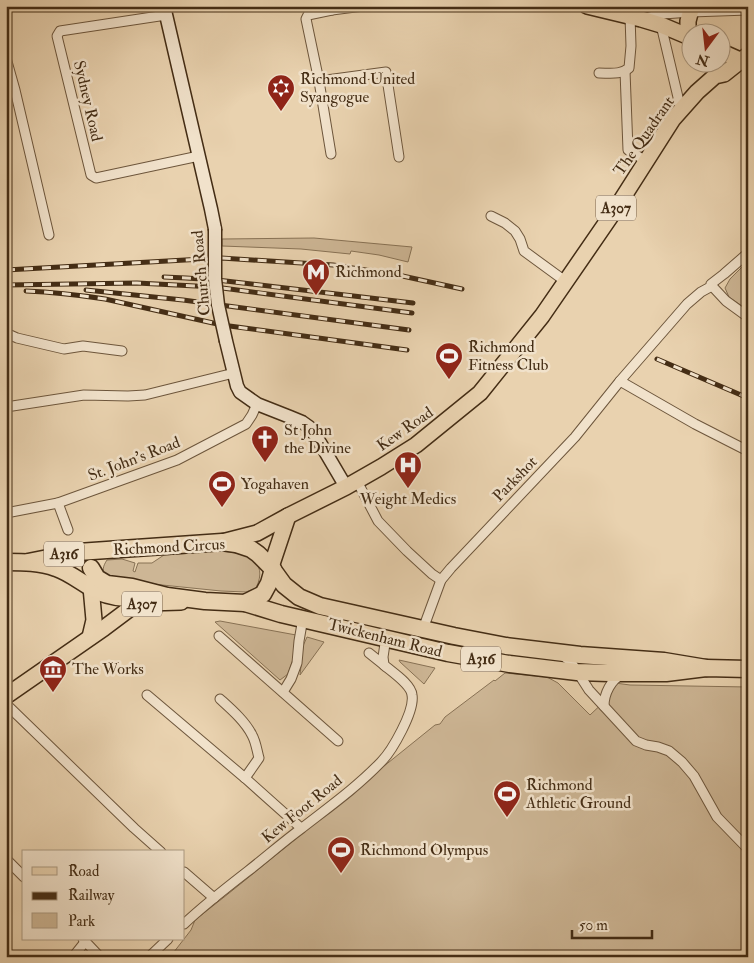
<svg xmlns="http://www.w3.org/2000/svg" width="754" height="963" font-family="'IM FELL Double Pica',serif">
<style>
.green{fill:#cdb695;stroke:#887255}
.lines{fill:none;stroke-linecap:round;stroke-linejoin:round}
.street-casing{stroke:#6d563c;stroke-width:11}
.secondary-casing{stroke:#442d15;stroke-width:15}
.primary-casing{stroke:#442d15;stroke-width:18}
.highway-casing{stroke:#442d15;stroke-width:19}
.street{stroke:#f1e2cb;stroke-width:9}
.secondary{stroke:#f1e2cb;stroke-width:12}
.primary{stroke:#e9d2af;stroke-width:15}
.highway{stroke:#e9d2af;stroke-width:16}
.rail-casing{stroke:#442d15;stroke-width:5}
.rail{stroke:#f1e2cb;stroke-width:3;stroke-dasharray:9;stroke-linecap:butt}
.secondary-bridge-casing{stroke:#442d15;stroke-width:15;stroke-linecap:butt}
.secondary-bridge{stroke:#f1e2cb;stroke-width:12}
.labels{text-anchor:middle;dominant-baseline:central;stroke-width:5;stroke-linejoin:round;paint-order:stroke}
.shield{fill:#f1e2cb;stroke:#78634c;stroke-width:1}
.shield-label{font-size:15px;font-weight:bold;fill:#442d15}
.poi-label{font-size:16px;fill:#442d15;stroke:#f1e2cb;text-anchor:start}
.street-label{font-size:16px;fill:#442d15;stroke:#f1e2cb}
</style>
<rect width="100%" height="100%" fill="#e9d2af"/>
<filter id="stains"><feTurbulence type="fractalNoise" baseFrequency=".004" numOctaves="4"/><feColorMatrix values="0 0 0 0 .2 0 0 0 0 .09 0 0 0 0 .02 0 0 0 .5 -.17"/></filter>
<radialGradient id="worn" r=".72"><stop offset=".6" stop-color="#630" stop-opacity="0"/><stop offset="1" stop-color="#630" stop-opacity=".3"/></radialGradient>
<!-- green -->
<g class="green">
<polygon points="314,238 412,247 408,262 379,255 351,251 350,254 301,249 222,246 222,239"/>
<polygon points="748,261 748,310 729,297 725,288 730,279"/>
<path d="M 221,551 C 243,553 270,559 256,588 L 246,592 L 221,591 L 123,581 L 105,577 C 102,570 103,566 107,560 L 122,559 L 135,563 L 133,571 L 135,572 L 138,563 L 152,563 L 164,555 Z"/>
<polygon points="220,621 296,635 294,656 288,674 280,680 215,622"/>
<polygon points="307,637 324,642 300,675 303,646"/>
<polygon points="399,660 435,668 424,684 400,662"/>
<path d="M 505,673 L 547,677 L 558,683 L 590,715 L 609,697 L 615,683 L 630,685 L 748,687 L 748,957 L 170,957 L 191,930 L 195,920 C 276,857 354,789 435,725 L 440,724 L 445,717 L 494,680 L 495,681 Z"/>
</g>
<g class="lines">
<!-- street casing -->
<g class="street-casing">
<g id="street">
<polyline points="332,10 363,6"/>
<polyline points="166,15 60,31 57,36 91,175 96,178 199,156"/>
<polyline points="646,18 663,14 691,12 748,10"/>
<polyline points="661,25 681,110"/>
<polyline points="6,58 15,90 49,235"/>
<polyline points="625,71 628,150 646,161"/>
<path d="M 599,73 C 610,73 621,75 629,68 L 631,46 L 630,16"/>
<polyline points="319,81 306,19 308,15 332,10 331,6"/>
<polyline points="331,154 319,81 386,72 399,157"/>
<polyline points="491,216 505,223 515,231 520,239 524,251 565,281"/>
<polyline points="712,286 726,301 748,317"/>
<polyline points="6,333 17,338 64,349 83,346 122,351"/>
<polyline points="620,381 695,424 748,451"/>
<polyline points="6,407 84,395 128,396 145,395 234,373"/>
<polyline points="357,481 378,521 407,551 432,574 441,580"/>
<polyline points="58,503 68,530"/>
<polyline points="6,513 58,503 177,460 246,424 252,415 257,404"/>
<polyline points="423,629 441,580 451,568 575,437 620,381 687,304 701,292 712,286 711,284 724,274 748,253"/>
<polyline points="219,636 338,741"/>
<polyline points="369,653 384,665"/>
<polyline points="562,655 571,662 589,690 636,741 646,745 658,747 669,751 682,762 694,776 717,817 748,849"/>
<polyline points="283,692 291,679 297,663 299,641 303,618"/>
<polyline points="147,695 245,778 301,828"/>
<path d="M 220,699 C 231,709 245,721 252,735 C 256,742 257,751 259,758 L 245,778"/>
<polyline points="6,704 134,828 161,852"/>
<path d="M 604,706 C 604,694 611,679 623,674"/>
<polyline points="6,859 24,877"/>
<polyline points="184,872 214,898"/>
<path d="M 184,924 C 204,905 226,888 248,871 C 266,857 283,842 302,828 C 329,807 357,787 381,762 C 392,751 415,711 412,695 C 411,684 392,672 384,665 L 383,657 L 386,637"/>
<polyline points="83,939 100,957"/>
<polyline points="73,957 85,942"/>
<polyline points="149,957 168,939"/>
</g>
</g>
<!-- secondary casing -->
<g class="secondary-casing">
<g id="secondary">
<polyline points="164,6 211,209 215,229"/>
<polyline points="226,341 237,386 240,392 257,404 290,417 302,422 309,427 316,436 346,487"/>
</g>
</g>
<!-- primary casing -->
<g class="primary-casing">
<g id="primary">
<polyline points="587,6 641,19 661,25 692,38"/>
<polyline points="688,36 688,21 692,6"/>
<polyline points="722,52 740,60"/>
<polyline points="222,542 257,533 288,516 346,487 381,467 416,445 480,393 542,316 615,210 673,119 697,92 715,76 724,74 748,55"/>
<polyline points="271,567 288,516"/>
<polyline points="90,637 94,620 91,587"/>
<polyline points="6,696 104,628 132,607 139,604 148,603 181,602"/>
</g>
</g>
<!-- highway casing -->
<g class="highway-casing">
<g id="highway">
<path d="M 6,562 C 23,562 40,562 56,568 C 71,573 84,585 99,592 C 116,599 135,599 152,597"/>
<polyline points="28,562 78,552 222,542 236,544 251,549 258,554 271,567 284,585 299,597 320,606 454,636 506,646 580,655 664,661 706,668"/>
<polyline points="91,568 97,578 107,584 132,587 167,596 205,601 245,603 263,594 269,583 273,569"/>
<polyline points="245,603 281,614 448,653 510,664 577,672 609,673 666,673 706,668 748,669"/>
</g>
</g>
<!-- street -->
<use href="#street" class="street"/>
<!-- secondary -->
<use href="#secondary" class="secondary"/>
<!-- primary -->
<use href="#primary" class="primary"/>
<!-- highway -->
<use href="#highway" class="highway"/>
<!-- rail casing -->
<g class="rail-casing">
<g id="rail">
<polyline points="6,270 221,258 333,265 398,275 462,289"/>
<polyline points="164,277 186,278 217,280 413,303"/>
<polyline points="6,285 137,283 215,287 412,313"/>
<polyline points="86,290 183,300 409,330"/>
<path d="M 26,291 C 53,292 79,295 105,299 L 222,325 L 407,350"/>
<polyline points="657,359 748,398"/>
</g>
</g>
<!-- rail -->
<use href="#rail" class="rail"/>
<!-- secondary-bridge casing -->
<g class="secondary-bridge-casing">
<polyline id="secondary-bridge" points="215,229 215,279 218,305 226,341"/>
</g>
<!-- secondary-bridge -->
<use href="#secondary-bridge" class="secondary-bridge"/>
</g>
<!-- icons -->
<defs>
<g id="synagogue-pin" transform="scale(1.4375)"><path d="M0 17L-7.5 6A9.5 9.5 0 1 1 7.5 6Z" fill="#8f2418" stroke="#f1e2cb"/><path d="M0-6.5L5.6 3.2H-5.6ZM0 6.5L5.6-3.2H-5.6Z" fill="#fff"/></g>
<g id="metro-pin" transform="scale(1.4375)"><path d="M0 17L-7.5 6A9.5 9.5 0 1 1 7.5 6Z" fill="#8f2418" stroke="#f1e2cb"/><path d="M-5.5 5V-5H-3L0 0L3-5H5.5V5H3V-.5L0 4L-3-.5V5Z" fill="#fff"/></g>
<g id="stadium-pin" transform="scale(1.4375)"><path d="M0 17L-7.5 6A9.5 9.5 0 1 1 7.5 6Z" fill="#8f2418" stroke="#f1e2cb"/><path d="M0-5a6.5 5 0 1 0 0 10a6.5 5 0 1 0 0-10ZM-3.5-1.8h7v3.6h-7Z" fill="#fff"/></g>
<g id="church-pin" transform="scale(1.4375)"><path d="M0 17L-7.5 6A9.5 9.5 0 1 1 7.5 6Z" fill="#8f2418" stroke="#f1e2cb"/><path d="M-1.2-6h2.4v3.5h3.3v2.4h-3.3V6h-2.4V-.1h-3.3v-2.4h3.3Z" fill="#fff"/></g>
<g id="hospital-pin" transform="scale(1.4375)"><path d="M0 17L-7.5 6A9.5 9.5 0 1 1 7.5 6Z" fill="#8f2418" stroke="#f1e2cb"/><path d="M-5-5h3v3.5h4V-5h3V5h-3V1.5h-4V5h-3Z" fill="#fff"/></g>
<g id="museum-pin" transform="scale(1.4375)"><path d="M0 17L-7.5 6A9.5 9.5 0 1 1 7.5 6Z" fill="#8f2418" stroke="#f1e2cb"/><path d="M0-6L6-3V-2H-6V-3ZM-5-1h2V3h-2ZM-1-1h2V3h-2ZM3-1h2V3H3ZM-6 4H6V6H-6Z" fill="#fff"/></g>
</defs>
<g fill-rule="evenodd">
<use href="#synagogue-pin" x="281" y="88"/>
<use href="#metro-pin" x="316" y="272"/>
<use href="#stadium-pin" x="449" y="356"/>
<use href="#church-pin" x="265" y="439"/>
<use href="#hospital-pin" x="408" y="465"/>
<use href="#stadium-pin" x="222" y="484"/>
<use href="#museum-pin" x="53" y="669"/>
<use href="#stadium-pin" x="507" y="794"/>
<use href="#stadium-pin" x="341" y="850"/>
</g>
<g class="labels">
<!-- shield labels -->
<g class="shield">
<rect x="596" y="195.5" width="40" height="25" rx="4"/>
<rect x="44" y="541.5" width="40" height="25" rx="4"/>
<rect x="122" y="591.5" width="40" height="25" rx="4"/>
<rect x="461" y="646.5" width="40" height="25" rx="4"/>
</g>
<g class="shield-label">
<text x="616" y="208">A307</text>
<text x="64" y="554">A316</text>
<text x="142" y="604">A307</text>
<text x="481" y="659">A316</text>
</g>
<!-- poi labels -->
<g class="poi-label">
<text x="300" y="79">Richmond United<tspan x="300" dy="18">Syangogue</tspan></text>
<text x="335" y="272">Richmond</text>
<text x="468" y="347">Richmond<tspan x="468" dy="18">Fitness Club</tspan></text>
<text x="284" y="430">St John<tspan x="284" dy="18">the Divine</tspan></text>
<text x="241" y="484">Yogahaven</text>
<text x="408" y="499" text-anchor="middle">Weight Medics</text>
<text x="72" y="669">The Works</text>
<text x="526" y="785">Richmond<tspan x="526" dy="18">Athletic Ground</tspan></text>
<text x="360" y="850">Richmond Olympus</text>
</g>
<!-- street labels -->
<g class="street-label">
<text transform="translate(88 101) rotate(77)">Sydney Road</text>
<text transform="translate(644 136) rotate(-55)">The Quadrant</text>
<text transform="translate(201 273) rotate(-95)">Church Road</text>
<text transform="translate(405 429) rotate(-35)">Kew Road</text>
<text transform="translate(134 459) rotate(-21)">St. John's Road</text>
<text transform="translate(515 479) rotate(-46)">Parkshot</text>
<text transform="translate(169 547) rotate(-3)">Richmond Circus</text>
<text transform="translate(385 638) rotate(14)">Twickenham Road</text>
<text transform="translate(302 809) rotate(-39)">Kew Foot Road</text>
</g>
</g>
<!-- margin -->
<rect width="754" height="963" fill="none" stroke="#e9d2af" stroke-width="25"/>
<rect x="8" y="8" width="739" height="948" fill="none" stroke="#442d15" stroke-width="2.5"/>
<rect x="12" y="12" width="729" height="938" fill="none" stroke="#442d15"/>
<!-- legend -->
<rect x="22" y="850" width="162" height="90" fill="#f1e2cb" stroke="#ac9a82"/>
<rect x="32" y="867" width="25" height="8" fill="#e9d2af" stroke="#ac9a82"/>
<text x="68" y="876" font-size="15" fill="#442d15">Road</text>
<rect x="32" y="892" width="25" height="8" fill="#442d15" stroke="#ac9a82"/>
<text x="68" y="900" font-size="15" fill="#442d15">Railway</text>
<rect x="32" y="913" width="25" height="15" fill="#cdb695" stroke="#ac9a82"/>
<text x="68" y="926" font-size="15" fill="#442d15">Park</text>
<!-- north arrow -->
<g transform="translate(706 48) rotate(195)"><circle r="24" fill="#f1e2cb" stroke="#ac9a82"/>
<path d="M0-4L9 19L0 12L-9 19Z" fill="#8f2418"/>
<text y="-8" font-size="14" font-weight="bold" text-anchor="middle" fill="#442d15">N</text>
</g>
<!-- scale -->
<path d="M572 930v8h80v-8" fill="none" stroke="#442d15" stroke-width="2.5"/>
<text x="579" y="930" font-size="15" fill="#442d15" stroke="#f1e2cb" stroke-width="4" paint-order="stroke">50 m</text>
<rect width="100%" height="100%" filter="url(#stains)"/>
<rect width="100%" height="100%" fill="url(#worn)"/>
</svg>
